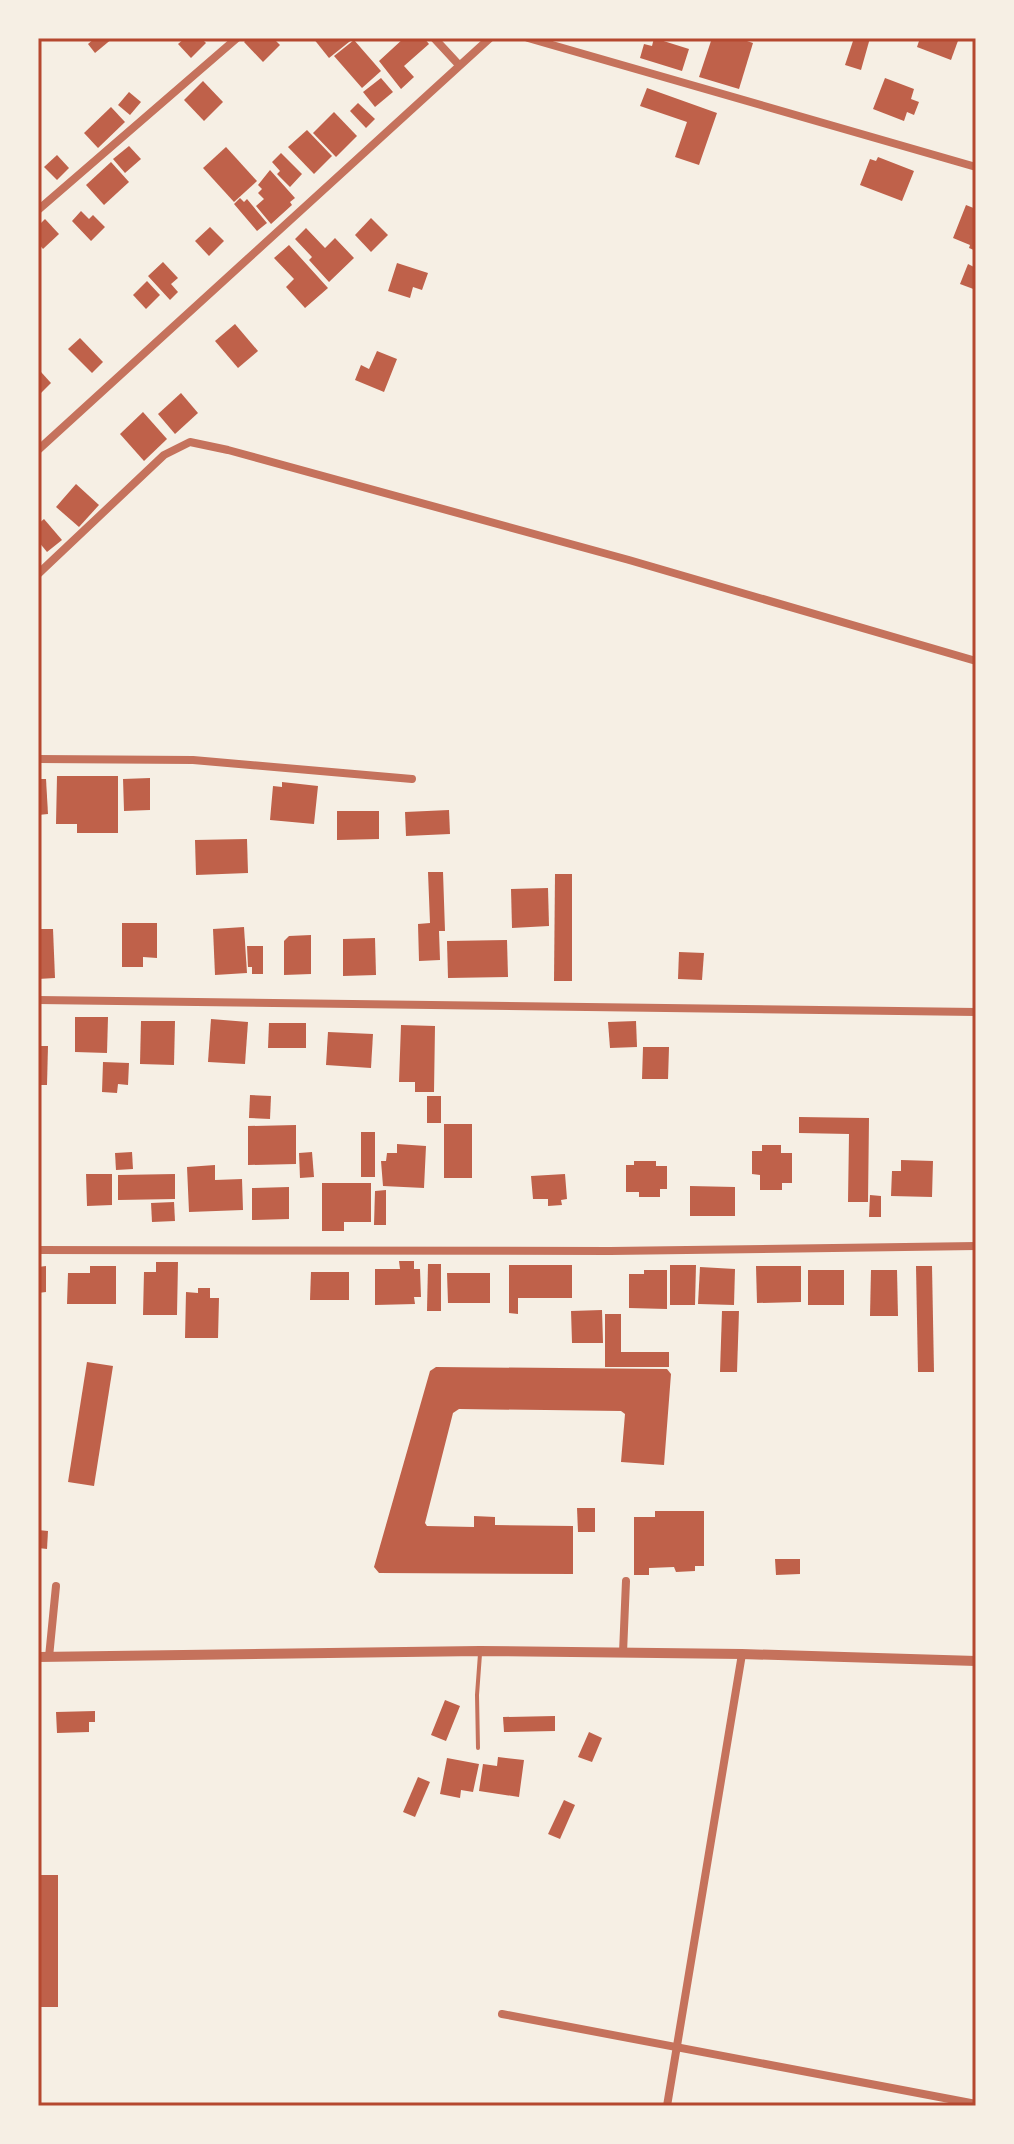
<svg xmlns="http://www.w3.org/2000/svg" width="1014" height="2144" font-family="'PT Sans',sans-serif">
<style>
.building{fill:#bf614a}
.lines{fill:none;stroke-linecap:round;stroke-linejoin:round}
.service{stroke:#c5725c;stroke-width:4}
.minor{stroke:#c5725c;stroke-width:8}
.tertiary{stroke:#c5725c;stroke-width:10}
.neatline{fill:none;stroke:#b5482f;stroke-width:3}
</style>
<rect width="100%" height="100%" fill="#f6efe4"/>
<!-- building -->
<g class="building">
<polygon points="95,38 113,38 95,53 88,44"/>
<polygon points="185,38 201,38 206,43 191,58 178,44"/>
<polygon points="248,38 273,38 280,45 263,62 244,42"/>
<polygon points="313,38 354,38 329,58"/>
<polygon points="404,38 424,38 429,44 404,66 414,77 401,89 379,61"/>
<polygon points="654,38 689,49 682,71 640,58 644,44 652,46"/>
<polygon points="712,38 738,38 753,43 739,89 699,77"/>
<polygon points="854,38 870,38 861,70 845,65"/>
<polygon points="920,38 959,38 951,60 917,47"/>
<polygon points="354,40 381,71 362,88 334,56"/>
<polygon points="381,78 393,92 375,107 363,92"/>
<polygon points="885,78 914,89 911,99 919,102 914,115 907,112 904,121 873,109"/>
<polygon points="203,81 223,102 204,121 184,100"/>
<polygon points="647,88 717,113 699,165 675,157 687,122 640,106"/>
<polygon points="129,92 141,102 130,115 118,105"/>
<polygon points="358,103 375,119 366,128 350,111"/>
<polygon points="111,107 125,122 98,148 84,133"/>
<polygon points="334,112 357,136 336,157 313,133"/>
<polygon points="307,130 332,156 314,174 288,147"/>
<polygon points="129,146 141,159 125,173 113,159"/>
<polygon points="226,147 257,181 234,202 203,168"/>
<polygon points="281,153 302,174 290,187 277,174 280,171 272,162"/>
<polygon points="57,155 69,168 57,180 44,167"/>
<polygon points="878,157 914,171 902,201 860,185 870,159 876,161"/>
<polygon points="111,162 129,182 104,205 86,185"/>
<polygon points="270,170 295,198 290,202 292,205 271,224 256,206 264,199 258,193 262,189 258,185"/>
<polygon points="240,198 244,202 247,199 267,223 257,231 234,204"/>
<polygon points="966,205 976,209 976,251 969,248 970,245 953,238"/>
<polygon points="81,211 89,219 93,215 105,227 91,241 72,221"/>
<polygon points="371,218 388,235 371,252 355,235"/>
<polygon points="45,219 59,234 43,249 38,243 38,226"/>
<polygon points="210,227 224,241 209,256 195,241"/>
<polygon points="306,228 325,248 335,238 354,258 329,282 309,260 312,257 295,239"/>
<polygon points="289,245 328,288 305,308 286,287 294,279 274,258"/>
<polygon points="163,262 178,278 171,284 178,292 170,300 148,276"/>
<polygon points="397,263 428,273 422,290 413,287 410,298 388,291"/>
<polygon points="968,264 976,268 976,290 960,284"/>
<polygon points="147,281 160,295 146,309 133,295"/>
<polygon points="235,324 258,351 238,368 215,341"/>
<polygon points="80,338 103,362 92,373 68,349"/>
<polygon points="377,351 397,359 384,392 355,380 361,365 369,369"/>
<polygon points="41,372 51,383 38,396 38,374"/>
<polygon points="181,393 198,413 175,434 158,414"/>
<polygon points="143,412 167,439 144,461 120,434"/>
<polygon points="76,484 99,505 79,527 56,507"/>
<polygon points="44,519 62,540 47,552 38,541 38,524"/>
<polygon points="57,776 118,776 118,833 77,833 77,824 56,824"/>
<polygon points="150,778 150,810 124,811 123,779"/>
<polygon points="38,779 46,779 48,814 38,815"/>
<polygon points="282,782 318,786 314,824 270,820 273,786 282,787"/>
<polygon points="449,810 450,834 406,836 405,812"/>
<polygon points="337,811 379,811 379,839 337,840"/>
<polygon points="247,839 248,873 196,875 195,840"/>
<polygon points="428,872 443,872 445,931 439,931 440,960 419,961 418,924 430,923"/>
<polygon points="555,874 572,874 572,981 554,981"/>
<polygon points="548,888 549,926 512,928 511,889"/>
<polygon points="122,923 157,923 157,958 143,957 143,967 122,967"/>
<polygon points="244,927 247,973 215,975 213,929"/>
<polygon points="38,929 53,929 55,978 38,979"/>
<polygon points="311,935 311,974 284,975 284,941 289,936"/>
<polygon points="375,938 376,975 343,976 343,939"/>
<polygon points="507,940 508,977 448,978 447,941"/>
<polygon points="247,946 263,946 263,974 252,974 252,967 248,967"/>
<polygon points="679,952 704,953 702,980 678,979"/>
<polygon points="75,1017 108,1017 107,1053 75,1052"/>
<polygon points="211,1019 248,1022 245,1064 208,1062"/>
<polygon points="141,1021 175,1021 174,1065 140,1064"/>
<polygon points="636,1021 637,1047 610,1048 608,1022"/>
<polygon points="269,1023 306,1023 306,1048 268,1048"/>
<polygon points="401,1025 435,1026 434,1092 415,1092 415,1082 399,1082"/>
<polygon points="328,1032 373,1034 371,1068 326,1065"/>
<polygon points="38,1046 48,1046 47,1085 38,1085"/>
<polygon points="643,1047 669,1047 668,1079 642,1079"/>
<polygon points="103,1062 129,1063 128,1085 118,1084 117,1093 102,1092"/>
<polygon points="250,1095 271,1096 270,1119 249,1118"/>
<rect x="427" y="1096" width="14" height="27"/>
<polygon points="799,1117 869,1118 868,1202 848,1202 849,1134 799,1133"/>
<rect x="444" y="1124" width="28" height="54"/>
<polygon points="296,1125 296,1164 248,1165 248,1126"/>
<rect x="361" y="1132" width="14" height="45"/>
<polygon points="397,1144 426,1146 424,1188 383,1186 381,1161 386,1161 387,1153 397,1153"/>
<polygon points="762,1145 781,1145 781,1153 792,1153 792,1183 782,1183 782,1190 760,1190 760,1175 752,1174 752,1151 762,1151"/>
<polygon points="132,1152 133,1169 116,1170 115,1153"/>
<polygon points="312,1152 314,1177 300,1178 299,1153"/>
<polygon points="901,1160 933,1161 932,1197 891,1196 892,1171 901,1171"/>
<polygon points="634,1161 656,1161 656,1166 667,1166 667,1189 660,1189 660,1197 639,1197 639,1192 626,1192 626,1165 634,1165"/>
<polygon points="215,1165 215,1180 242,1179 243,1210 189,1212 187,1167"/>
<polygon points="86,1174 112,1174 112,1205 87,1206"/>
<polygon points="175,1174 175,1199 118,1200 118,1175"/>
<polygon points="565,1174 567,1199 561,1200 562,1205 548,1206 548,1199 533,1199 531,1176"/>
<polygon points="322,1183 371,1183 371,1222 344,1222 344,1231 322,1231"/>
<polygon points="690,1186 735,1187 735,1216 690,1216"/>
<polygon points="289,1187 289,1219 252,1220 252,1188"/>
<polygon points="386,1190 386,1225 374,1225 375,1191"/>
<polygon points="870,1195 881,1196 881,1217 869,1217"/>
<polygon points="174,1202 175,1221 152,1222 151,1203"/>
<polygon points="399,1261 414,1261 414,1269 420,1269 421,1297 414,1297 415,1304 375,1305 375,1269 400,1269"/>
<polygon points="156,1262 178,1262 177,1315 143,1315 144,1272 156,1272"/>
<polygon points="428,1264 441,1264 441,1311 427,1311"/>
<polygon points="509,1265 572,1265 572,1298 518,1298 518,1314 509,1313"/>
<polygon points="670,1265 696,1265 695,1305 670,1305"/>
<polygon points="46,1266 46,1292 38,1293 38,1267"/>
<polygon points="90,1266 116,1266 116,1304 67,1304 68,1273 90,1273"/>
<polygon points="756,1266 801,1266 801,1302 757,1303"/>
<polygon points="916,1266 932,1266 934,1372 918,1372"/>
<polygon points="700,1267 735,1269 734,1305 698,1304"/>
<polygon points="644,1270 667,1270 667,1309 629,1308 629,1274 644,1274"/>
<rect x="808" y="1270" width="36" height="35"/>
<polygon points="871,1270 897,1270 898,1316 870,1316"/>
<polygon points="311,1272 349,1272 349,1300 310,1300"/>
<polygon points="447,1273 490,1273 490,1303 448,1303"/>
<polygon points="198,1288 210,1288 210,1298 219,1298 218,1338 185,1338 186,1292 198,1293"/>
<polygon points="602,1310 603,1343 572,1343 571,1311"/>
<polygon points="722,1311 739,1311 737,1372 720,1372"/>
<polygon points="605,1314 621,1314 621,1352 669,1352 669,1367 605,1367"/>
<polygon points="87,1362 113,1366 94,1486 68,1482"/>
<polygon points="436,1367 667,1369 671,1374 664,1465 621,1462 625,1414 621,1411 459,1409 453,1413 425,1523 427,1526 474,1527 474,1516 495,1517 495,1525 573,1526 573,1574 379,1573 374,1567 430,1371"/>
<polygon points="577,1508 595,1508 595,1532 578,1532"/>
<polygon points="655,1511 704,1511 704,1566 695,1566 695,1571 676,1572 674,1567 649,1568 649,1575 634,1575 634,1517 655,1517"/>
<polygon points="38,1530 48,1531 47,1549 38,1548"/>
<polygon points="775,1559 800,1559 800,1574 776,1575"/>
<polygon points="445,1700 460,1706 446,1741 431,1735"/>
<polygon points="95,1711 95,1722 89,1722 89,1732 57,1733 56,1712"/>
<polygon points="555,1716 555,1731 504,1732 503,1717"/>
<polygon points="589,1732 602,1738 592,1762 578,1757"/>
<polygon points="498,1757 524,1760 519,1797 479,1791 483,1764 497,1766"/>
<polygon points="447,1758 479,1764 473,1792 461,1790 460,1798 440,1794"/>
<polygon points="418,1777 430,1782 415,1817 403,1812"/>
<polygon points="564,1800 575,1805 560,1839 548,1834"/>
<rect x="38" y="1875" width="20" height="132"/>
</g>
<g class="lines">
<!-- service -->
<polyline class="service" points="478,1748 477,1695 480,1654"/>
<!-- minor -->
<g class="minor">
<polyline points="434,38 459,65"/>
<polyline points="528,38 976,167"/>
<polyline points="38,210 237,38"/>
<polyline points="38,450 490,38"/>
<polyline points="38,574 164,455 190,442 228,450 629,560 976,661"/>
<polyline points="38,759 193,760 412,779"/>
<polyline points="38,1000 976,1012"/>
<polyline points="38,1250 610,1251 976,1246"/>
<polyline points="623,1653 626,1581"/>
<polyline points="49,1657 56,1586"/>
<polyline points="502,2014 976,2104"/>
<polyline points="667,2106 742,1654"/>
</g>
<!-- tertiary -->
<polyline class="tertiary" points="38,1657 480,1651 742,1654 976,1661"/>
</g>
<!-- border -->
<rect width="1014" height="2144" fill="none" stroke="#f6efe4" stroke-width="80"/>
<rect x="40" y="40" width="934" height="2064" class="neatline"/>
</svg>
